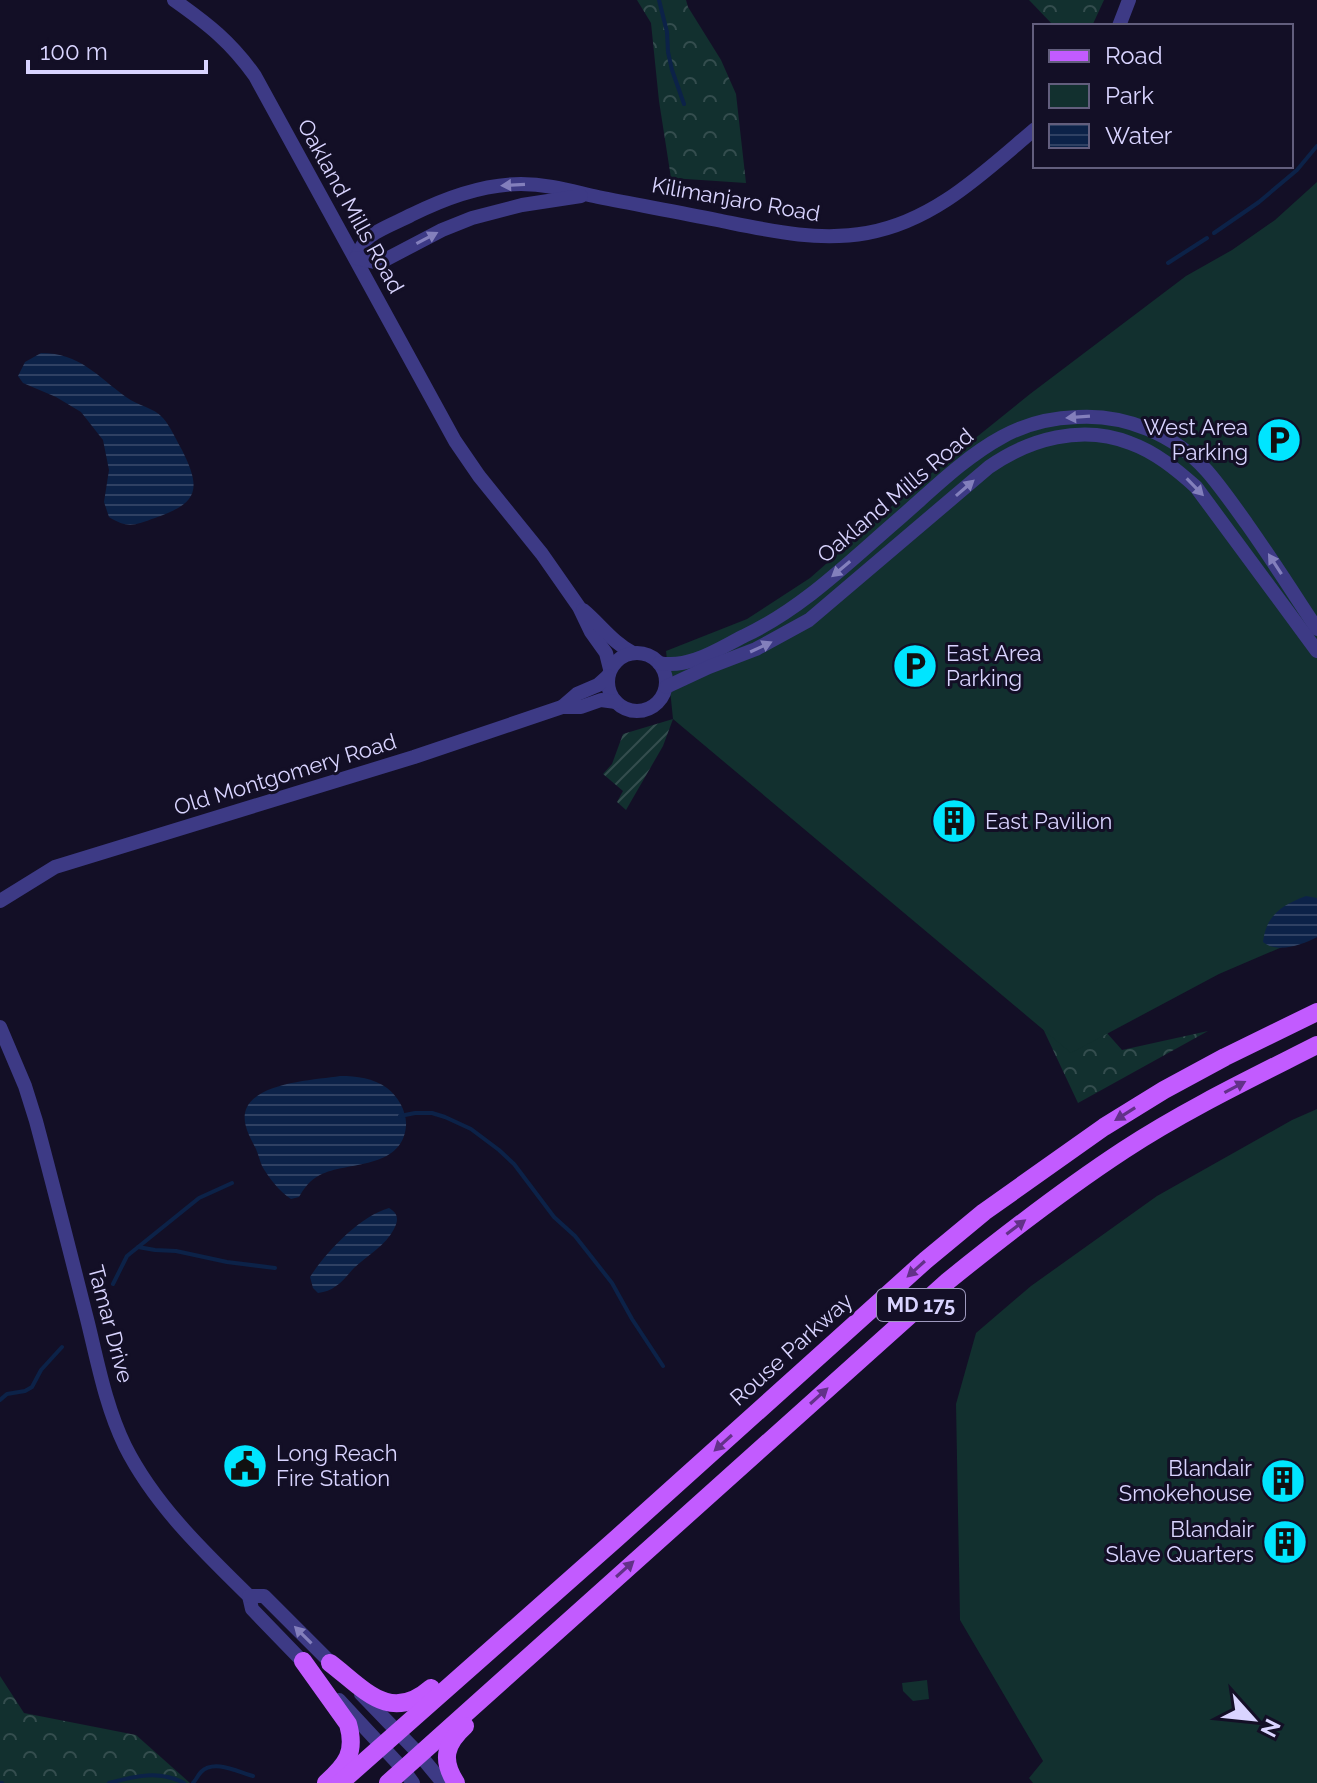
<svg xmlns="http://www.w3.org/2000/svg" width="1317" height="1783" font-family="Raleway,sans-serif">
<style>
.forest{fill:url(#forest-crowns)}
.park{fill:#12302f}
.garden{fill:url(#garden-furrows)}
.water{fill:url(#water-rules)}
.lines{fill:none;stroke-linecap:round;stroke-linejoin:round}
.stream{stroke:#0c2248;stroke-width:4}
.tertiary{stroke:#3d3a85;stroke-width:14}
.primary{stroke:#c25bff;stroke-width:18}
.oneway{fill:#837fbc}
.oneway2{fill:#623188}
.labels{text-anchor:middle;dominant-baseline:central;stroke-width:6;stroke-linejoin:round;paint-order:stroke}
.shield{fill:#130f26;stroke:#9e99be;stroke-width:2}
.shield-label{font-size:20px;font-weight:bold;fill:#d9d4ff}
.street-label{font-size:22px;fill:#d9d4ff;stroke:#130f26}
.poi-label{font-size:22px;fill:#d9d4ff;stroke:#130f26;text-anchor:end}
</style>
<defs>
<pattern id="forest-crowns" width="20" height="18" patternUnits="userSpaceOnUse" patternTransform="scale(2)"><rect width="20" height="18" fill="#12302f"/><path d="M2 6a3 3 0 1 1 6 0M12 15a3 3 0 1 1 6 0" fill="none" stroke="#344d4e"/></pattern>
<pattern id="garden-furrows" width="10" height="10" patternUnits="userSpaceOnUse" patternTransform="scale(2)"><rect width="10" height="10" fill="#12302f"/><path d="M-1 1l2-2M0 10L10 0M9 11l2-2" fill="none" stroke="#344d4e"/></pattern>
<pattern id="water-rules" width="6" height="5" patternUnits="userSpaceOnUse" patternTransform="scale(2)"><rect width="6" height="5" fill="#0c2248"/><path d="M0 2.5h6" fill="none" stroke="#2f4163"/></pattern>
</defs>
<rect width="100%" height="100%" fill="#130f26"/>
<!-- forest -->
<g class="forest">
<polygon points="637,0 686,0 688,7 721,60 736,94 746,183 671,178 659,101 651,23"/>
<polygon points="1029,0 1104,0 1092,26 1054,26"/>
<polygon points="1091,1015 1122,1050 1208,1031 1078,1103 1038,1018"/>
<polygon points="0,1676 24,1713 136,1735 190,1783 0,1783"/>
</g>
<!-- park -->
<g class="park">
<polygon points="1317,182 1317,932 1219,974 1071,1053 673,719 666,651 747,619 810,578 902,497 1030,394 1186,276 1232,250 1275,220"/>
<polygon points="1317,1109 1317,1783 1033,1783 1029,1778 1043,1761 960,1620 956,1404 976,1333 1031,1286 1157,1196 1292,1120"/>
<polygon points="927,1680 929,1699 913,1701 903,1691 902,1683"/>
</g>
<!-- garden -->
<polygon class="garden" points="673,719 663,746 626,810 617,802 623,791 603,774 612,764 623,734"/>
<!-- water -->
<g class="water">
<path d="M 41,353 C 80,353 97,376 126,397 C 138,406 153,407 163,418 C 171,427 176,440 182,450 C 202,490 198,503 155,518 C 135,525 128,529 109,517 L 104,502 L 109,470 L 103,440 L 81,412 L 56,397 L 23,383 L 18,376 L 25,362 Z"/>
<path d="M 1306,896 L 1317,898 L 1317,937 C 1302,945 1277,954 1263,942 C 1266,915 1282,905 1306,896 Z"/>
<path d="M 340,1076 C 357,1076 373,1078 387,1088 C 398,1096 407,1112 406,1126 C 402,1170 347,1161 320,1175 C 310,1180 304,1188 299,1197 L 291,1199 C 280,1192 268,1177 262,1166 C 260,1161 258,1154 256,1149 C 250,1137 240,1121 247,1107 C 260,1082 315,1080 340,1076 Z"/>
<path d="M 389,1208 C 398,1213 399,1220 394,1229 C 386,1245 367,1256 354,1268 C 348,1274 343,1282 336,1286 C 331,1290 325,1292 318,1293 L 313,1288 L 310,1277 C 326,1252 360,1216 389,1208 Z"/>
</g>
<g class="lines">
<!-- stream -->
<g class="stream">
<polyline points="659,0 667,32 668,52 672,70 684,104"/>
<polyline points="1214,233 1259,202 1297,170 1317,146"/>
<polyline points="1168,263 1207,238"/>
<polyline points="400,1116 415,1113 432,1113 445,1117 471,1129 499,1150 514,1164 554,1217 575,1236 612,1283 632,1319 663,1366"/>
<polyline points="138,1247 155,1250 176,1251 227,1262 275,1268"/>
<polyline points="113,1284 127,1256 199,1198 232,1183"/>
<polyline points="0,1400 7,1394 25,1391 32,1387 41,1370 62,1347"/>
<polyline points="0,1783 2,1783"/>
<path d="M 109,1783 C 135,1776 160,1770 184,1783"/>
<path d="M 193,1783 C 196,1780 198,1775 201,1772 C 214,1759 238,1772 253,1776"/>
</g>
<!-- tertiary -->
<g class="tertiary">
<path d="M 174,0 C 208,24 231,42 255,76 L 455,441 L 479,476 L 542,554 L 579,607 L 591,632 L 606,653 L 610,669"/>
<polyline points="1119,26 1129,0"/>
<path d="M 356,258 C 359,252 363,242 368,238 C 376,230 400,221 411,215 C 445,198 482,184 521,184 C 549,184 571,191 598,197 C 638,205 678,212 717,220 C 767,230 816,242 867,233 C 935,221 984,172 1035,129"/>
<polyline points="356,258 379,263 442,230 472,218 522,205 581,196"/>
<path d="M 583,610 C 600,624 613,643 633,653"/>
<circle cx="637" cy="682" r="29"/>
<path d="M 659,663 C 690,669 718,649 744,636 C 800,610 847,564 893,524 C 927,495 963,458 1002,437 C 1025,424 1050,418 1077,417 C 1125,414 1174,434 1207,471 C 1221,487 1234,506 1247,524 C 1271,558 1294,594 1317,629"/>
<path d="M 666,687 L 709,667 L 756,649 L 809,620 L 989,467 C 1029,439 1082,424 1130,443 C 1155,452 1176,469 1196,487 L 1317,651"/>
<polyline points="562,707 577,694 598,685 608,676"/>
<polyline points="0,901 55,867 414,757 562,707 581,707 601,700 616,702"/>
<path d="M 0,1027 L 25,1086 L 36,1121 C 54,1188 71,1256 88,1323 C 98,1364 106,1407 125,1446 C 154,1504 203,1551 249,1596 L 252,1609 L 308,1667"/>
<polyline points="249,1596 264,1596 338,1670"/>
<polyline points="361,1694 419,1754 443,1783"/>
<polyline points="339,1700 403,1769 413,1783"/>
</g>
<!-- primary -->
<g class="primary">
<path d="M 303,1661 L 348,1724 C 356,1752 347,1764 326,1783"/>
<path d="M 330,1663 C 364,1689 390,1724 431,1688"/>
<polyline points="340,1783 617,1538 926,1260 984,1212 1104,1127 1164,1090 1225,1057 1317,1012"/>
<path d="M 388,1783 L 948,1281 C 1005,1235 1063,1190 1124,1150 C 1185,1110 1252,1078 1317,1045"/>
<path d="M 456,1783 C 441,1760 445,1744 465,1726"/>
</g>
</g>
<!-- one-way arrows -->
<defs><path id="oneway-solid" d="M-6-.8H1V-3.2L6.5 0L1 3.2V.8H-6Z" transform="scale(2)"/></defs>
<g class="oneway">
<use href="#oneway-solid" transform="translate(513 185) rotate(177)"/>
<use href="#oneway-solid" transform="translate(427 238) rotate(-28)"/>
<use href="#oneway-solid" transform="translate(1078 417) rotate(176)"/>
<use href="#oneway-solid" transform="translate(1195 487) rotate(46)"/>
<use href="#oneway-solid" transform="translate(965 488) rotate(-41)"/>
<use href="#oneway-solid" transform="translate(1275 564) rotate(-123)"/>
<use href="#oneway-solid" transform="translate(841 569) rotate(140)"/>
<use href="#oneway-solid" transform="translate(761 647) rotate(-25)"/>
<use href="#oneway-solid" transform="translate(303 1635) rotate(-135)"/>
</g>
<g class="oneway2">
<use href="#oneway-solid" transform="translate(1235 1087) rotate(-28)"/>
<use href="#oneway-solid" transform="translate(1125 1114) rotate(148)"/>
<use href="#oneway-solid" transform="translate(1016 1227) rotate(-37)"/>
<use href="#oneway-solid" transform="translate(916 1269) rotate(138)"/>
<use href="#oneway-solid" transform="translate(819 1396) rotate(-42)"/>
<use href="#oneway-solid" transform="translate(723 1443) rotate(138)"/>
<use href="#oneway-solid" transform="translate(625 1569) rotate(-42)"/>
</g>
<!-- icons -->
<defs>
<g id="parking-disc" transform="scale(2.3)"><circle r="9.5" fill="#00e5ff" stroke="#130f26"/><path d="M-3.5-5.5H1a3.5 3.5 0 0 1 0 7H-1V5.5H-3.5ZM-1-3.4V-.6H.8a1.4 1.4 0 0 0 0-2.8Z" fill="#111"/></g>
<g id="building-disc" transform="scale(2.3)"><circle r="9.5" fill="#00e5ff" stroke="#130f26"/><path d="M-4-6H4V6H1V3H-1V6H-4ZM-2.5-4.3h1.7v1.8h-1.7ZM.8-4.3h1.7v1.8H.8ZM-2.5-1h1.7V.8h-1.7ZM.8-1h1.7V.8H.8Z" fill="#111"/></g>
<g id="civic-disc" transform="scale(2.3)"><circle r="9.5" fill="#00e5ff" stroke="#130f26"/><path d="M-.6-6.5H3V-4.5H.6V-3L4-1V1h2V6H-6V1h2V-1L-.6-3ZM-1.2 2.5V6h2.4V2.5Z" fill="#111"/></g>
</defs>
<g fill-rule="evenodd">
<use href="#parking-disc" x="1279" y="440"/>
<use href="#parking-disc" x="915" y="666"/>
<use href="#building-disc" x="954" y="821"/>
<use href="#civic-disc" x="245" y="1466"/>
<use href="#building-disc" x="1283" y="1481"/>
<use href="#building-disc" x="1285" y="1542"/>
</g>
<g class="labels">
<!-- shield labels -->
<rect class="shield" x="877" y="1289" width="88" height="32" rx="6"/>
<g class="shield-label">
<text x="921" y="1305">MD 175</text>
</g>
<!-- street labels -->
<g class="street-label">
<text transform="translate(736 199) rotate(10)">Kilimanjaro Road</text>
<text transform="translate(351 206) rotate(61)">Oakland Mills Road</text>
<text transform="translate(895 495) rotate(-40)">Oakland Mills Road</text>
<text transform="translate(285 774) rotate(-17)">Old Montgomery Road</text>
<text transform="translate(111 1324) rotate(75)">Tamar Drive</text>
<text transform="translate(791 1349) rotate(-42)">Rouse Parkway</text>
</g>
<!-- poi labels -->
<g class="poi-label">
<text x="1248" y="427">West Area<tspan x="1248" dy="25">Parking</tspan></text>
<text x="946" y="653" text-anchor="start">East Area<tspan x="946" dy="25">Parking</tspan></text>
<text x="985" y="821" text-anchor="start">East Pavilion</text>
<text x="276" y="1453" text-anchor="start">Long Reach<tspan x="276" dy="25">Fire Station</tspan></text>
<text x="1252" y="1468">Blandair<tspan x="1252" dy="25">Smokehouse</tspan></text>
<text x="1254" y="1529">Blandair<tspan x="1254" dy="25">Slave Quarters</tspan></text>
</g>
</g>
<!-- legend -->
<rect x="1033" y="24" width="260" height="144" fill="#130f26" stroke="#625e7d" stroke-width="2"/>
<rect x="1049" y="50" width="40" height="12" fill="#c25bff" stroke="#625e7d" stroke-width="2"/>
<text x="1105" y="64" font-size="24" fill="#d9d4ff">Road</text>
<rect x="1049" y="84" width="40" height="24" fill="#12302f" stroke="#625e7d" stroke-width="2"/>
<text x="1105" y="104" font-size="24" fill="#d9d4ff">Park</text>
<rect x="1049" y="124" width="40" height="24" fill="url(#water-rules)" stroke="#625e7d" stroke-width="2"/>
<text x="1105" y="144" font-size="24" fill="#d9d4ff">Water</text>
<!-- north arrow -->
<g transform="translate(1253 1719) rotate(117)" stroke="#130f26" stroke-width="6" paint-order="stroke">
<path d="M0-6L14 30L0 20L-14 30Z" fill="#d9d4ff"/>
<text y="-12" font-size="22" font-weight="bold" text-anchor="middle" fill="#d9d4ff">N</text>
</g>
<!-- scale -->
<path d="M28 60v12h178v-12" fill="none" stroke="#d9d4ff" stroke-width="4"/>
<text x="40" y="60" font-size="24" fill="#d9d4ff" stroke="#130f26" stroke-width="6" paint-order="stroke">100 m</text>
</svg>
